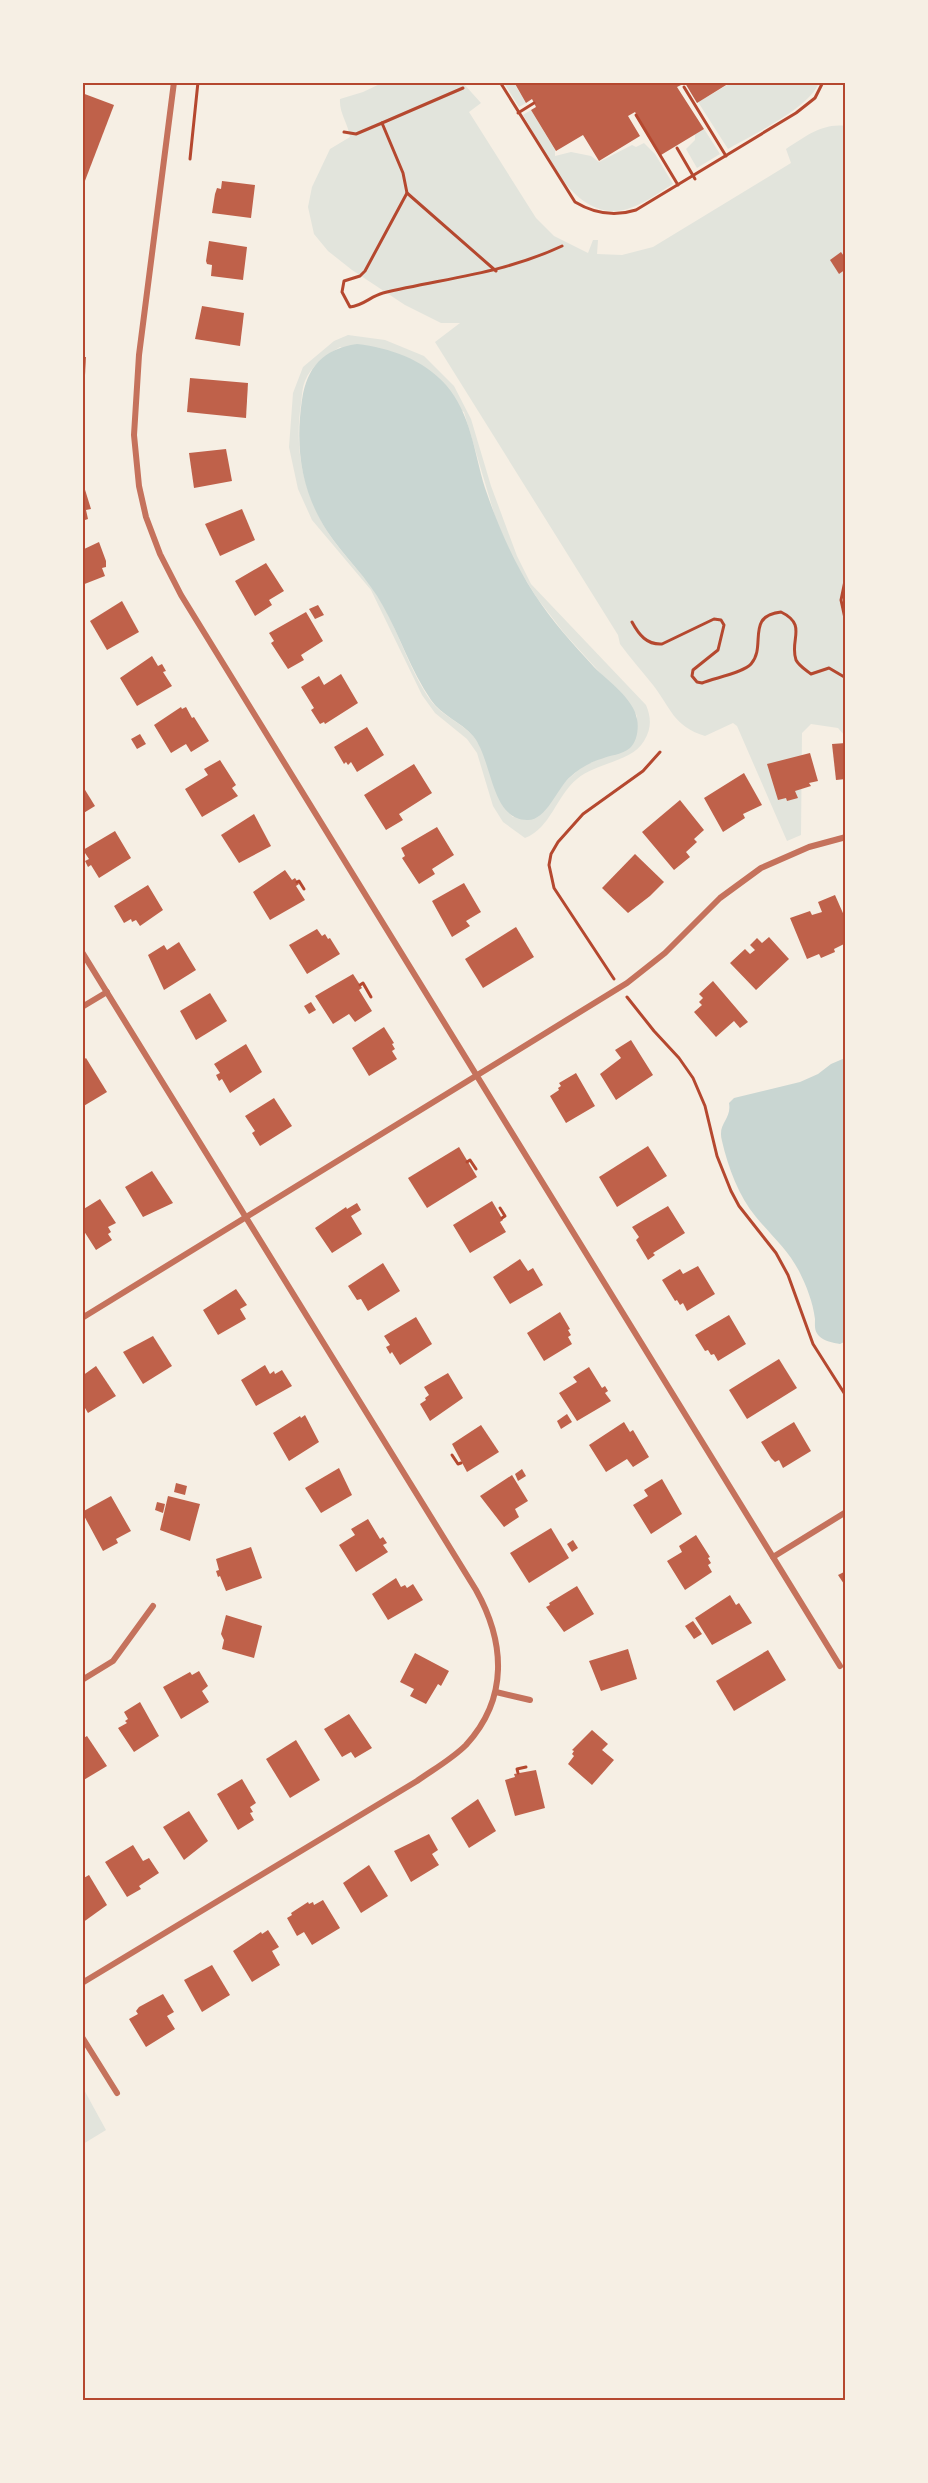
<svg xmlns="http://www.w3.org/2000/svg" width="928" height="2483" font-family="'IBM Plex Sans',sans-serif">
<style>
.green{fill:#e2e4dc;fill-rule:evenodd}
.water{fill:#c9d6d2}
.building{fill:#bf614a}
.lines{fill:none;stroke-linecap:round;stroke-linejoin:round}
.path{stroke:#b5482f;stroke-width:3}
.minor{stroke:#c5725c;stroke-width:6}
.neatline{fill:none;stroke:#b5482f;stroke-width:2}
</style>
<rect width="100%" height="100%" fill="#f6efe4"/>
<!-- green -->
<g class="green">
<path d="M 382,83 L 463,83 L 481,103 L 469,112 L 536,218 L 554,236 L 588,253 L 593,240 L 598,240 L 597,254 L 622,255 L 653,247 L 791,163 L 786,149 C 805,137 822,123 845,126 L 845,736 L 838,728 L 811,724 L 802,733 L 801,835 L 787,841 L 737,726 L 733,723 L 705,736 C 673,726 671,708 653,685 C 642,671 630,658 620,644 L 618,635 L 435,342 L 460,323 L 441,323 L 405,305 L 352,270 L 328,251 L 314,234 L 308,207 L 312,187 L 330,149 L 350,137 C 348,123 339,113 340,99 L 363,92 Z"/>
<polygon points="504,83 514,83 526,103 519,107"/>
<path d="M 731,83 L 819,83 C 809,108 752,135 728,149 L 698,102 Z"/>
<path d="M 531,110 L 555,150 L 555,156 L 571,152 L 591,156 L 599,162 L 632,145 L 636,147 L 644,143 L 655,154 L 673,184 C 658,193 641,206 624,210 C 573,221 545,150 523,115 Z"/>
<polygon points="704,129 720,154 697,168 686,149 695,140 695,134"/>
<path d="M 348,335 L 385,340 L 424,356 L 454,386 L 471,419 L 491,486 L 517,556 L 531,584 L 646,705 C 651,717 652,728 644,741 C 632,762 597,762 577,779 C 556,796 551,828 525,838 L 503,822 L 493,806 L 477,753 L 467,739 L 435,713 L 422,695 L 371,590 L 312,520 L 298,489 L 289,447 L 293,393 L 303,367 L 334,341 ZM 340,347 L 464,412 L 496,520 L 514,561 L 537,598 L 564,633 L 632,708 L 637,716 L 636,736 L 601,758 L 583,766 L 566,781 L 556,794 L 513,817 C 487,792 495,763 473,736 C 462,723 442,716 431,701 C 410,672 400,635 382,603 C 367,577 343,556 327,531 C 303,491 294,449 301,404 C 302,397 302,388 305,381 C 311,366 326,355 340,347 Z"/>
<polygon points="83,2088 106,2130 83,2144 82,2144"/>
</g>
<!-- water -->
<g class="water">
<path d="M 357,344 C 390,348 423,359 446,385 C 471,414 474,452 485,488 C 498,526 513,561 535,595 C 552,621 573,644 594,667 C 608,681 634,699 637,719 C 639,728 637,742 630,748 C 622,755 610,755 601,759 C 588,763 579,769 569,778 C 557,789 546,821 527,820 C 490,819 493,760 473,736 C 461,722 441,715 431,700 C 411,671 400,636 383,606 C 368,578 344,557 327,531 C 301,491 295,447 302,400 C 307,367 323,349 357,344 Z"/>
<path d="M 845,1058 L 846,1341 L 840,1344 C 833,1343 824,1341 819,1336 C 814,1331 815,1325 815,1319 C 813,1302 806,1285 799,1271 C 788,1250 771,1235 756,1217 C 739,1197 728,1167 722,1141 C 717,1123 732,1120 729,1103 L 734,1098 L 800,1082 L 818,1074 L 831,1064 Z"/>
</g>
<!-- building -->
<g class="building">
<polygon points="514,82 731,82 697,103 685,83 677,87 704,129 661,155 635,112 628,116 640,136 599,161 583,135 556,151 531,110 536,107 532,99 526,103"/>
<polygon points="82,93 114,105 83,186 82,186"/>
<polygon points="222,181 255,185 251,218 212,213 215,194 217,188 221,189"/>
<polygon points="209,241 247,247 243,280 211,276 212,265 207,264 206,261"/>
<polygon points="841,252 846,259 846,269 839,274 830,260"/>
<polygon points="202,306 244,313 240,346 195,339"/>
<polygon points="82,357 86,357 84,393 82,393"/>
<polygon points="190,378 248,383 246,418 187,412"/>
<polygon points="226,449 232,481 194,488 189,453"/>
<polygon points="82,480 91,509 86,510 88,519 82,521"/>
<polygon points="242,509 255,540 220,556 205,524"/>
<polygon points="99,542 106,561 106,567 102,568 105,576 82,585 82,550"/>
<polygon points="266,563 284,591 269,600 272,605 255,616 235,581"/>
<polygon points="122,601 139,632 107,650 90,621"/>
<polygon points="318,605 324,615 315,619 309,609"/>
<polygon points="306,612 323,641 301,655 304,660 288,669 271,643 274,641 269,633"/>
<polygon points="152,656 158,666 162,664 166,671 163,672 172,686 137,706 120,678"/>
<polygon points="341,674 358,703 325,724 324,722 320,724 311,710 314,708 301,687 319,676 324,685"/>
<polygon points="181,707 182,709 186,707 192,718 194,717 209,741 191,752 186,744 171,753 154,725"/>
<polygon points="367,727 384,755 357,772 351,762 348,765 346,762 344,764 334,747"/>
<polygon points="140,734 146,744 137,749 131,739"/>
<polygon points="846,743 846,779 836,780 832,744"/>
<polygon points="810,753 818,781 809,783 811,786 795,791 798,798 787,801 786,798 778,800 767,764"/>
<polygon points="220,760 236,785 232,788 238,796 202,817 185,789 208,775 204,769"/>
<polygon points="414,764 432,793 399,814 403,820 386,830 364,795"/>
<polygon points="744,773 762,805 743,814 745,818 723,832 704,798"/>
<polygon points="82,785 95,806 82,814"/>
<polygon points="680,800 704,830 694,839 697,842 686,852 690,857 674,870 642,832"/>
<polygon points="254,814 271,846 239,863 221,835"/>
<polygon points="437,827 454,855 432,869 435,874 419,884 402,858 405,856 401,848"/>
<polygon points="115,831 131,858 99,878 91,865 88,867 85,861 89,859 83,850"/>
<polygon points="635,854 664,882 650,896 628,913 602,888"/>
<polygon points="285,870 292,880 295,878 299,884 296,886 305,900 270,920 253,892"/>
<polygon points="464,883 481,912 466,921 470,926 452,937 432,901"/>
<polygon points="148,885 163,910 140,926 136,920 132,922 131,919 124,923 114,906"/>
<polygon points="835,895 846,920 846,943 834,949 835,952 821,958 819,954 807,959 790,918 810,911 812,915 822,912 818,902"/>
<polygon points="516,927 534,957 483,988 465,959"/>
<polygon points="317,929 322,936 325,934 328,939 330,938 340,954 307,974 289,945"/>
<polygon points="769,937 789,959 756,990 730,963 745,949 750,954 755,950 750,945 757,938 762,943"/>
<polygon points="179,942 196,970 164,990 148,955 164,945 167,950"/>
<polygon points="353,974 362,988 359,990 372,1011 355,1022 349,1014 333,1024 315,996"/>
<polygon points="713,981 748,1022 740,1028 734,1021 716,1037 694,1012 702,1005 699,1002 703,998 699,994"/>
<polygon points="210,993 227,1021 196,1040 180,1011"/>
<polygon points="311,1002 316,1010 309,1014 304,1006"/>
<polygon points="384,1027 394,1043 392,1044 395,1049 392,1051 397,1059 369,1076 352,1048"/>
<polygon points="631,1040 653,1075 616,1100 600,1074 621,1058 615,1050"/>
<polygon points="246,1044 262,1072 230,1093 222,1079 219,1081 216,1075 220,1073 214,1064"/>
<polygon points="86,1058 107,1092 82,1107 82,1061"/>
<polygon points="576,1073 595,1106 566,1123 550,1096 559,1090 558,1088 561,1086 559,1083"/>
<polygon points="274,1098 292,1126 260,1146 252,1133 255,1131 245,1116"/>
<polygon points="648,1146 667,1176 617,1207 599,1177"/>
<polygon points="459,1147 477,1177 427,1208 408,1178"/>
<polygon points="152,1171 173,1203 143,1217 125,1187"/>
<polygon points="100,1199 116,1223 108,1227 111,1232 108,1234 112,1240 96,1250 82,1228 82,1210"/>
<polygon points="492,1201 503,1220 500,1222 506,1232 470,1253 453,1225"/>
<polygon points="357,1203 361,1210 351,1216 362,1234 332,1253 315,1228 346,1207 347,1209"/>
<polygon points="668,1206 685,1233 653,1253 655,1255 648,1260 636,1240 639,1237 632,1227"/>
<polygon points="520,1259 528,1271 533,1268 543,1285 510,1304 493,1277"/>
<polygon points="383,1263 400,1291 368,1311 361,1299 357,1300 348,1286"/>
<polygon points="698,1266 715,1294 687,1311 683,1303 680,1305 677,1300 675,1301 662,1280 680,1269 683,1274"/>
<polygon points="236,1289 247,1305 240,1309 246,1319 218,1335 203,1310"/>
<polygon points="560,1312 570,1329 568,1330 571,1335 568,1337 572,1344 544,1361 527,1333"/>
<polygon points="729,1315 746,1344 718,1361 714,1354 711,1355 708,1350 705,1351 695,1335"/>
<polygon points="416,1317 432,1344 400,1365 392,1352 390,1354 386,1347 390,1345 384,1336"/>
<polygon points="153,1336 172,1366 143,1384 123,1352"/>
<polygon points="779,1359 797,1388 747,1419 729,1390"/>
<polygon points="265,1365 270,1374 274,1371 275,1374 282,1370 292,1386 256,1406 241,1380"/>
<polygon points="96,1366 116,1396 88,1413 82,1403 82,1376"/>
<polygon points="589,1367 602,1388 605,1386 608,1391 605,1393 611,1401 577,1421 559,1393 577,1382 573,1377"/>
<polygon points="448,1373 463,1398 430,1421 420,1404 426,1400 425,1398 429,1395 424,1387"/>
<polygon points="567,1414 572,1422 561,1429 557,1421"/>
<polygon points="305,1415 319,1442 289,1461 273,1433 300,1416 301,1418"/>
<polygon points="624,1422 630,1432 633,1430 649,1457 633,1467 627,1459 606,1472 589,1445"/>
<polygon points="794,1422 811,1451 783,1468 779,1460 775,1462 771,1458 761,1442"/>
<polygon points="481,1425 499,1452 467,1472 452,1444"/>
<polygon points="339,1468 352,1495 321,1513 305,1488"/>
<polygon points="522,1469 526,1476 518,1481 515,1474"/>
<polygon points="512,1475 528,1501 515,1509 519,1517 504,1527 480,1496"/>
<polygon points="662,1479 682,1514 651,1534 633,1505 648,1496 644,1490"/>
<polygon points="176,1483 187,1486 185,1495 174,1492"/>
<polygon points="111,1496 131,1531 116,1539 118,1543 103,1551 82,1512"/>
<polygon points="168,1496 200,1504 190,1541 160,1530"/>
<polygon points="157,1502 165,1504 163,1513 155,1510"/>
<polygon points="368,1519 380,1539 383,1537 387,1543 383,1545 388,1552 356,1572 339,1545 355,1535 351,1529"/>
<polygon points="551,1528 569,1558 529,1583 510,1553"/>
<polygon points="696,1535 710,1557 708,1558 711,1563 708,1565 712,1572 685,1590 667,1561 682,1552 679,1546"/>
<polygon points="573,1540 578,1548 572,1552 567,1544"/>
<polygon points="251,1547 262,1578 226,1591 220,1576 218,1577 216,1571 219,1570 216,1559"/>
<polygon points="846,1571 846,1587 838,1575"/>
<polygon points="396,1578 401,1587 405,1585 407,1588 413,1584 423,1600 388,1620 372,1594"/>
<polygon points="577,1586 594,1614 564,1632 546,1607 550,1605 549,1603"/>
<polygon points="730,1595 736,1605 739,1603 752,1623 712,1645 695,1618"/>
<polygon points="226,1615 262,1626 254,1658 222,1649 224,1640 221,1634"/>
<polygon points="693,1621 702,1634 694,1639 685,1626"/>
<polygon points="628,1649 637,1679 601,1691 589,1661"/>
<polygon points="768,1650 786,1680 734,1711 716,1681"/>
<polygon points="415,1653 449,1671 441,1686 438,1684 426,1704 410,1696 414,1689 400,1682"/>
<polygon points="199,1671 208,1686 202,1691 209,1702 181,1719 163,1687 190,1672 192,1675"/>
<polygon points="140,1702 159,1736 134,1752 118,1728 127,1723 125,1721 128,1719 124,1712"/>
<polygon points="349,1714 372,1748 355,1758 351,1752 342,1757 324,1729"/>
<polygon points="592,1730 608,1744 602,1750 614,1760 592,1785 568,1764 574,1756 572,1754 574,1751 572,1750"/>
<polygon points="87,1736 107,1766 82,1781 82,1739"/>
<polygon points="296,1740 320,1780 290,1798 266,1759"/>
<polygon points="536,1770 545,1808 515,1816 505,1780 515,1777 514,1774"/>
<polygon points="242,1779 256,1803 250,1807 253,1812 250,1813 254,1820 238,1830 217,1794"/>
<polygon points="478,1799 496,1831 469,1848 451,1818"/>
<polygon points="189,1811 208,1841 184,1860 163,1827"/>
<polygon points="429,1834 438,1850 432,1854 439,1865 411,1882 394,1851"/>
<polygon points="133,1845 143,1861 149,1858 159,1873 139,1886 141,1889 127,1897 105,1862"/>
<polygon points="369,1865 388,1896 361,1913 343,1883"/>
<polygon points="89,1875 107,1905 82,1923 82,1879"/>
<polygon points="323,1900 340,1928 312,1945 304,1932 297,1936 287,1918 292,1915 291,1913 308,1902 309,1904 313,1902 314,1905"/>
<polygon points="268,1930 279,1947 272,1951 280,1965 252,1982 233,1951 261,1932 262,1934"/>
<polygon points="212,1965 230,1995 202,2012 184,1980"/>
<polygon points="163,1994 174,2012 167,2016 175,2029 146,2047 129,2019 138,2014 136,2011 139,2007"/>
</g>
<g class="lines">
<!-- path -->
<g class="path">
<path d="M 500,82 L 575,202 C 595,214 614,217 636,210 L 796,113 L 815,98 L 823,82"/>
<polyline points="684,87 726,156"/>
<polyline points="518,113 534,103"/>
<polyline points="636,115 678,185"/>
<polyline points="382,123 463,88"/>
<polyline points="344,132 356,134 382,123 403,173 407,193 496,271"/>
<polyline points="677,148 695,179"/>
<polyline points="190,159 198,82"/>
<path d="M 407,193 L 365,271 L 360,276 L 344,281 L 342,292 L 350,307 C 363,306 371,296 383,293 C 445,278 502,274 562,246"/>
<polyline points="846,576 841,600 846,623"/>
<path d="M 632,622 C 639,635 647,645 662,644 L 714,619 L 721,620 L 724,625 L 718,650 L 693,670 L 692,676 L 697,682 L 702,683 C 714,678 743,673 751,664 C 767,646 745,616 781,612 C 808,625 789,640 796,660 C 799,666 806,670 811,674 L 829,668 L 846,678"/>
<polyline points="297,882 299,881 304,889"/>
<polyline points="614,979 554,888 549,865 551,854 558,842 583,814 643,771 660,752"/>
<polyline points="360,985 363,983 371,997"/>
<polyline points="627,997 654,1031 679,1058 693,1078 705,1106 717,1156 731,1191 739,1206 776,1253 788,1275 813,1344 846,1396"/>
<polyline points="467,1162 470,1160 476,1169"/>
<polyline points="500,1208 505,1216 502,1218"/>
<polyline points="452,1455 458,1464 461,1463"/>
<polyline points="518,1773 517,1769 526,1767"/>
</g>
<!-- minor -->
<g class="minor">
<polyline points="174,82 139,355 134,435 139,486 146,517 160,554 181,595 840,1666"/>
<path d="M 82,952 L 476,1590 C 505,1642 509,1698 466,1745 C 452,1759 434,1769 417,1781 L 82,1983"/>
<polyline points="82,1007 107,992"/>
<polyline points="82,1318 627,983 665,953 720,898 761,868 809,847 846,837"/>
<polyline points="773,1557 846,1512"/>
<polyline points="82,1680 113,1661 153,1606"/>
<polyline points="496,1692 530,1700"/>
<polyline points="82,2037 117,2093"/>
</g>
</g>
<!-- border -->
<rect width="928" height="2483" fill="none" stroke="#f6efe4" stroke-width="168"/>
<rect x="84" y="84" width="760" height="2315" class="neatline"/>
</svg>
